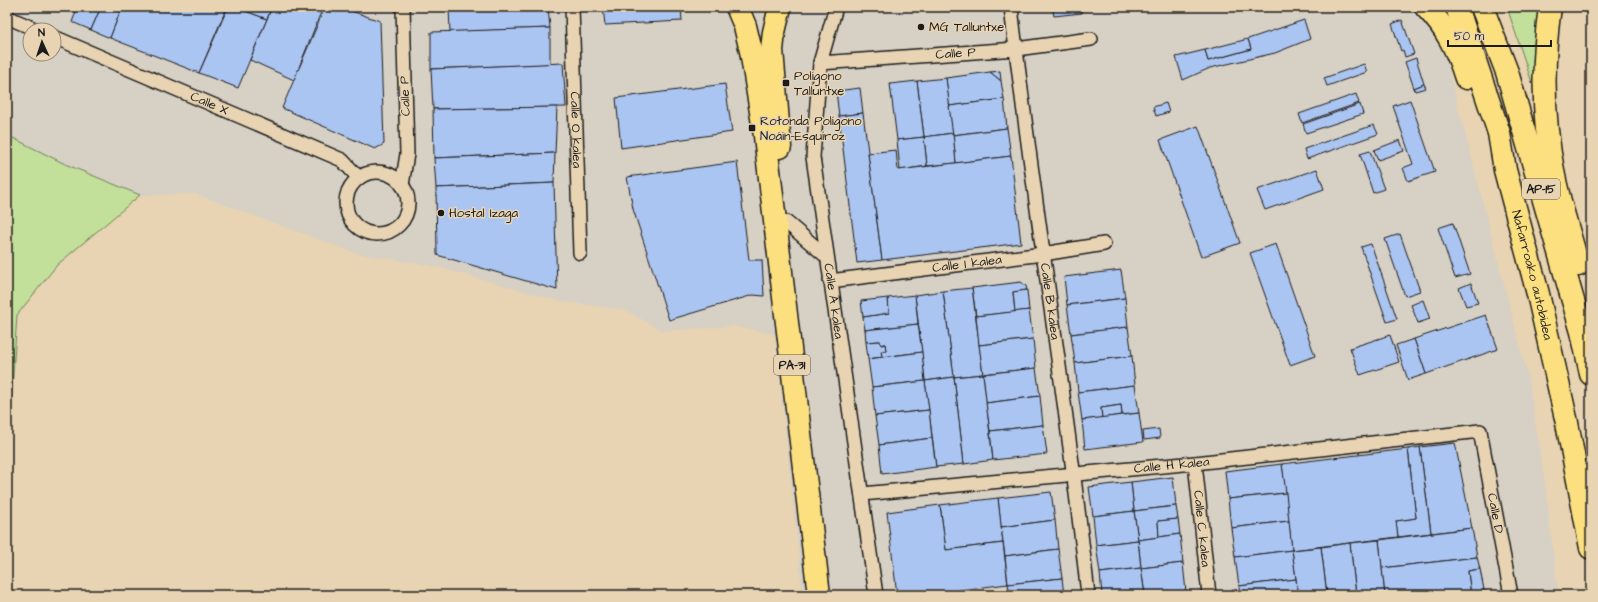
<svg xmlns="http://www.w3.org/2000/svg" width="1598" height="602" font-family="'Architects Daughter',sans-serif">
<style>
.built{fill:#d6d0c5;fill-rule:evenodd}
.green{fill:#c2e099;stroke:#6f7e5a}
.building{fill:#abc5f2;stroke:#1c1c1c}
.lines{fill:none;stroke-linecap:round;stroke-linejoin:round}
.minor-casing{stroke:#1c1c1c;stroke-width:16}
.trunk-casing{stroke:#1c1c1c;stroke-width:25}
.motorway-casing{stroke:#1c1c1c;stroke-width:25}
.minor{stroke:#e8d4b2;stroke-width:13}
.trunk{stroke:#fce080;stroke-width:22}
.motorway{stroke:#fce080;stroke-width:22}
.poi-dot{fill:#1c1c1c;stroke:#e8d4b2;stroke-width:1.5}
.labels{text-anchor:middle;dominant-baseline:central;stroke-width:3;stroke-linejoin:round;paint-order:stroke}
.shield{fill:#e8d4b2;stroke:#595349;stroke-width:1}
.shield-label{font-size:12px;font-weight:bold;fill:#1c1c1c}
.poi-label{font-size:13px;fill:#1c1c1c;stroke:#e8d4b2;text-anchor:start}
.street-label{font-size:13px;fill:#1c1c1c;stroke:#e8d4b2}
</style>
<rect width="100%" height="100%" fill="#e8d4b2"/>
<filter id="ink" filterUnits="userSpaceOnUse"><feTurbulence type="fractalNoise" baseFrequency=".025" numOctaves="2"/><feDisplacementMap in="SourceGraphic" scale="8" xChannelSelector="R" yChannelSelector="G"/><feConvolveMatrix kernelMatrix="1 2 1 2 8 2 1 2 1" color-interpolation-filters="sRGB"/></filter>
<g filter="url(#ink)">
<!-- built -->
<path class="built" d="M 7,7 L 1415,7 L 1423,14 L 1440,36 L 1528,377 L 1546,490 L 1558,595 L 803,595 L 775,334 L 733,326 L 663,331 L 625,310 L 559,301 L 438,267 L 355,253 L 196,194 L 140,195 L 65,164 L 7,135 ZM 30,30 L 54,30 L 54,54 L 30,54 Z"/>
<!-- green -->
<g class="green">
<polygon points="1507,7 1542,7 1536,95"/>
<polygon points="7,135 65,164 140,195 57,265 17,315 11,404 7,431"/>
</g>
<!-- building -->
<g class="building">
<polygon points="65,7 78,7 76,12"/>
<polygon points="78,7 101,7 91,30 72,22"/>
<polygon points="101,7 122,7 110,38 91,30"/>
<polygon points="122,7 227,7 199,73 110,38"/>
<polygon points="228,7 235,7 267,19 238,88 199,73"/>
<polygon points="235,7 272,7 267,19"/>
<polygon points="272,7 323,7 294,80 250,60"/>
<polygon points="325,7 340,7 380,21 384,144 375,149 282,108"/>
<polygon points="449,7 548,7 550,28 450,32"/>
<polygon points="603,7 681,7 682,21 605,25"/>
<polygon points="1052,7 1081,7 1082,13 1054,16"/>
<polygon points="1304,20 1310,39 1275,53 1210,68 1183,80 1176,57 1205,50 1208,61 1251,49 1248,39"/>
<polygon points="1402,20 1414,54 1405,57 1403,50 1401,51 1392,24"/>
<polygon points="550,28 550,64 431,69 431,32"/>
<polygon points="1248,39 1251,49 1208,61 1205,50"/>
<polygon points="1416,58 1424,84 1414,88 1405,62"/>
<polygon points="563,63 566,107 433,109 431,69"/>
<polygon points="1364,64 1367,72 1327,86 1324,78"/>
<polygon points="1000,71 1001,81 990,72"/>
<polygon points="990,72 1001,81 1004,99 949,106 946,78"/>
<polygon points="946,78 953,133 924,137 917,81"/>
<polygon points="917,81 924,137 897,140 890,84"/>
<polygon points="725,84 732,132 621,148 616,98"/>
<polygon points="1424,84 1426,88 1415,91 1414,88"/>
<polygon points="860,88 863,113 839,116 836,91"/>
<polygon points="1356,94 1359,103 1302,123 1299,114"/>
<polygon points="1004,99 1007,128 953,135 949,106"/>
<polygon points="1410,100 1435,172 1408,181 1403,168 1413,164 1393,106"/>
<polygon points="1166,103 1169,112 1156,116 1153,107"/>
<polygon points="1360,104 1363,114 1306,133 1303,124"/>
<polygon points="557,107 555,153 434,158 433,109"/>
<polygon points="863,113 882,260 857,263 839,116"/>
<polygon points="1374,125 1378,134 1307,159 1304,149"/>
<polygon points="1198,126 1240,243 1201,257 1160,140"/>
<polygon points="1007,128 1011,156 956,163 953,135"/>
<polygon points="953,133 956,163 927,166 924,137"/>
<polygon points="924,137 927,166 900,170 897,140"/>
<polygon points="1400,140 1404,151 1378,160 1374,150"/>
<polygon points="896,150 898,170 1011,156 1021,243 882,260 868,153"/>
<polygon points="1370,151 1384,189 1373,193 1360,154"/>
<polygon points="555,153 554,183 436,188 434,158"/>
<polygon points="737,162 749,260 762,260 764,296 753,295 669,320 633,209 627,177"/>
<polygon points="1317,169 1324,189 1265,210 1257,190"/>
<polygon points="554,183 557,290 437,255 436,188"/>
<polygon points="1453,223 1470,274 1455,278 1438,228"/>
<polygon points="1400,234 1420,291 1405,296 1385,239"/>
<polygon points="1276,244 1315,356 1290,365 1250,253"/>
<polygon points="1371,244 1397,319 1387,322 1361,247"/>
<polygon points="1121,270 1125,298 1067,305 1064,277"/>
<polygon points="1021,282 1026,286 1027,290 1013,292 1015,312 976,316 972,288"/>
<polygon points="1471,283 1478,303 1466,306 1459,288"/>
<polygon points="972,288 983,374 954,377 943,291"/>
<polygon points="1027,290 1029,310 1015,312 1013,292"/>
<polygon points="943,291 954,377 925,381 915,295"/>
<polygon points="915,295 918,324 865,330 863,317 889,313 888,298"/>
<polygon points="888,298 889,313 863,317 861,301"/>
<polygon points="1125,298 1128,327 1071,334 1067,305"/>
<polygon points="1423,300 1430,319 1418,323 1411,305"/>
<polygon points="1029,310 1033,339 979,345 976,316"/>
<polygon points="1486,315 1498,349 1426,374 1414,339"/>
<polygon points="918,324 922,352 882,357 881,351 886,351 885,344 881,345 880,341 866,342 865,330"/>
<polygon points="1128,327 1132,356 1075,363 1071,334"/>
<polygon points="1390,335 1399,362 1360,375 1350,348"/>
<polygon points="1033,339 1036,368 983,374 979,345"/>
<polygon points="1414,339 1426,374 1408,380 1396,345"/>
<polygon points="880,341 881,345 885,344 886,351 881,351 882,357 868,359 866,342"/>
<polygon points="922,352 925,381 872,387 868,359"/>
<polygon points="1132,356 1135,385 1078,392 1075,363"/>
<polygon points="1036,368 1040,396 986,403 983,374"/>
<polygon points="983,374 993,460 964,464 954,377"/>
<polygon points="954,377 964,464 936,467 925,381"/>
<polygon points="925,381 929,410 875,416 872,387"/>
<polygon points="1135,385 1139,413 1122,415 1121,405 1101,408 1102,418 1082,420 1078,392"/>
<polygon points="1040,396 1043,425 990,431 986,403"/>
<polygon points="1121,405 1122,415 1102,418 1101,408"/>
<polygon points="929,410 932,438 879,445 875,416"/>
<polygon points="1139,413 1143,442 1085,449 1082,420"/>
<polygon points="1043,425 1047,454 993,460 990,431"/>
<polygon points="1159,429 1160,438 1144,440 1143,431"/>
<polygon points="932,438 936,467 882,474 879,445"/>
<polygon points="1455,443 1472,528 1431,533 1420,447"/>
<polygon points="1420,447 1431,533 1398,537 1396,521 1416,518 1408,449"/>
<polygon points="1408,449 1416,518 1396,521 1398,537 1292,550 1282,464"/>
<polygon points="1282,464 1286,493 1228,499 1225,471"/>
<polygon points="1173,477 1176,506 1134,511 1131,482"/>
<polygon points="1131,482 1134,511 1093,516 1089,487"/>
<polygon points="1051,492 1055,520 1001,527 998,498"/>
<polygon points="1286,493 1289,521 1231,528 1228,499"/>
<polygon points="998,498 1003,543 946,550 940,505"/>
<polygon points="940,505 946,550 1003,543 1008,584 919,595 897,595 887,512"/>
<polygon points="1176,506 1178,519 1158,521 1159,537 1138,540 1134,511"/>
<polygon points="1134,511 1138,540 1096,545 1093,516"/>
<polygon points="1178,519 1180,534 1159,537 1158,521"/>
<polygon points="1055,520 1058,549 1005,556 1001,527"/>
<polygon points="1289,521 1292,550 1235,557 1231,528"/>
<polygon points="1472,528 1477,557 1382,568 1379,540"/>
<polygon points="1180,534 1183,563 1141,568 1138,540"/>
<polygon points="1138,540 1141,568 1100,573 1096,545"/>
<polygon points="1379,540 1385,595 1356,595 1350,543"/>
<polygon points="1350,543 1356,595 1327,595 1321,547"/>
<polygon points="1321,547 1327,595 1298,595 1292,550"/>
<polygon points="1058,549 1062,578 1008,584 1005,556"/>
<polygon points="1292,550 1296,579 1239,586 1235,557"/>
<polygon points="1477,557 1480,569 1468,571 1471,595 1385,595 1382,568"/>
<polygon points="1183,563 1186,592 1145,595 1141,568"/>
<polygon points="1141,568 1145,595 1102,595 1100,573"/>
<polygon points="1480,569 1485,595 1471,595 1468,571"/>
<polygon points="1062,578 1064,595 1010,595 1008,584"/>
<polygon points="1296,579 1298,595 1240,595 1239,586"/>
<polygon points="951,591 951,595 919,595"/>
<polygon points="1186,592 1187,595 1161,595"/>
</g>
<g class="lines">
<!-- minor casing -->
<g class="minor-casing">
<g id="minor">
<path id="s1" d="M 572,7 L 580,253"/>
<path id="s2" d="M 836,7 L 820,63 L 813,157 L 876,595"/>
<path id="s3" d="M 1011,7 C 1033,203 1067,398 1088,595"/>
<polyline points="7,17 37,30"/>
<path id="s4" d="M 54,37 L 342,160 L 359,178"/>
<path id="s5" d="M 820,63 L 1016,49 L 1091,39"/>
<circle cx="377" cy="203" r="31"/>
<polyline points="402,185 407,154 403,7"/>
<polyline points="786,222 826,256"/>
<path id="s6" d="M 830,281 L 1043,254 L 1104,244"/>
<path id="s7" d="M 1195,463 L 1209,595"/>
<path id="s8" d="M 862,494 L 1195,463 L 1480,431 L 1511,595"/>
</g>
</g>
<!-- trunk casing -->
<g class="trunk-casing">
<g id="trunk">
<polyline points="737,7 745,26 751,51 765,136 819,595"/>
<polyline points="780,147 772,50 774,32 780,7"/>
</g>
</g>
<!-- motorway casing -->
<g class="motorway-casing">
<g id="motorway">
<path d="M 1426,7 C 1447,29 1457,49 1466,78"/>
<path id="s9" d="M 1457,7 L 1499,133 L 1505,170 L 1538,294 L 1567,423 L 1591,548"/>
<polyline points="1482,7 1507,72 1582,332 1591,374"/>
<path d="M 1550,7 C 1542,62 1543,122 1554,176 C 1560,206 1570,235 1578,265"/>
</g>
</g>
<!-- minor -->
<use href="#minor" class="minor"/>
<!-- trunk -->
<use href="#trunk" class="trunk"/>
<!-- motorway -->
<use href="#motorway" class="motorway"/>
</g>
</g>
<!-- markers -->
<g class="poi-dot">
<circle cx="921" cy="27" r="4"/>
<rect x="782" y="79" width="8" height="8" rx="2"/>
<rect x="748" y="124" width="8" height="8" rx="2"/>
<circle cx="441" cy="213" r="4"/>
</g>
<g class="labels">
<!-- shield labels -->
<g class="shield">
<rect x="1522" y="179" width="38" height="20" rx="3"/>
<rect x="774" y="355" width="36" height="20" rx="3"/>
</g>
<g class="shield-label">
<text x="1541" y="189">AP-15</text>
<text x="792" y="365">PA-31</text>
</g>
<!-- poi labels -->
<g class="poi-label">
<text x="929" y="27">MG Talluntxe</text>
<text x="794" y="76">Polígono<tspan x="794" dy="15">Talluntxe</tspan></text>
<text x="760" y="121">Rotonda Polígono<tspan x="760" dy="15">Noáin-Esquíroz</tspan></text>
<text x="449" y="213">Hostal Izaga</text>
</g>
<!-- street labels -->
<g class="street-label">
<text stroke="none"><textPath href="#s5" startOffset="136">Calle P</textPath></text>
<text transform="translate(405 96) rotate(-92)">Calle P</text>
<text stroke="none"><textPath href="#s4" startOffset="169">Calle X</textPath></text>
<text stroke="none"><textPath href="#s1" startOffset="123">Calle O kalea</textPath></text>
<text stroke="none"><textPath href="#s6" startOffset="138">Calle I kalea</textPath></text>
<text stroke="none"><textPath href="#s9" startOffset="279">Nafarroako autobidea</textPath></text>
<text stroke="none"><textPath href="#s2" startOffset="298">Calle A kalea</textPath></text>
<text stroke="none"><textPath href="#s3" startOffset="297">Calle B kalea</textPath></text>
<text stroke="none"><textPath href="#s8" startOffset="311">Calle H kalea</textPath></text>
<text stroke="none"><textPath href="#s8" startOffset="705">Calle D</textPath></text>
<text stroke="none"><textPath href="#s7" startOffset="66">Calle C kalea</textPath></text>
</g>
</g>
<!-- margin -->
<rect width="1598" height="602" fill="none" stroke="#e8d4b2" stroke-width="24"/>
<rect x="12" y="12" width="1574" height="578" fill="none" stroke="#1c1c1c" stroke-width="1.5" filter="url(#ink)"/>
<!-- north arrow -->
<g transform="translate(42 42) rotate(357)"><circle r="19" fill="#e8d4b2" stroke="#968a76"/>
<path d="M0-3L7 15L0 10L-7 15Z" fill="#1c1c1c"/>
<text y="-6" font-size="11" font-weight="bold" text-anchor="middle" fill="#1c1c1c">N</text>
</g>
<!-- scale -->
<path d="M1448 40v6h103v-6" fill="none" stroke="#1c1c1c" stroke-width="2"/>
<text x="1454" y="40" font-size="12" fill="#1c1c1c" stroke="#e8d4b2" stroke-width="3" paint-order="stroke">50 m</text>
</svg>
